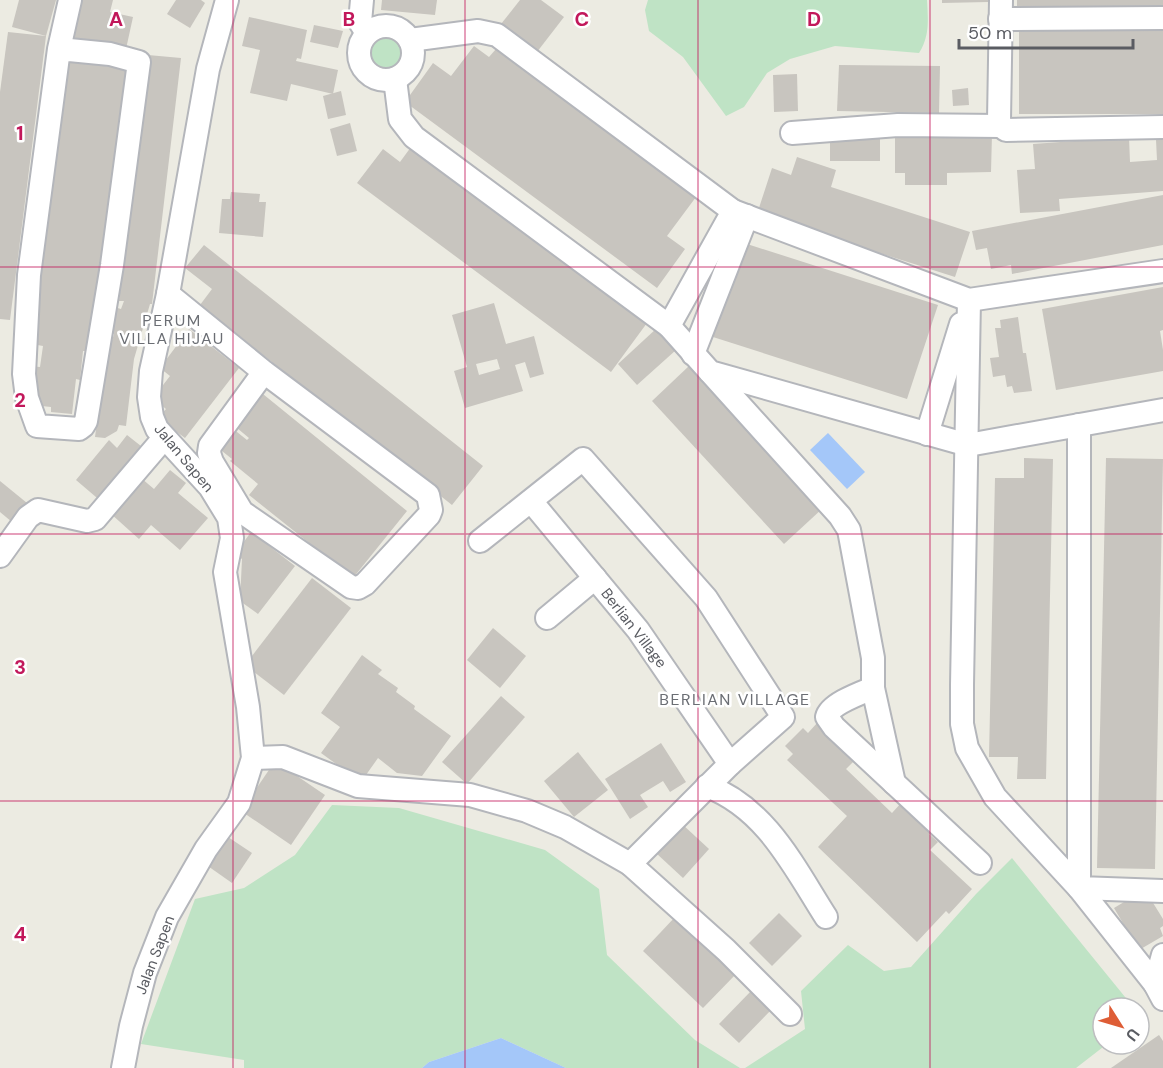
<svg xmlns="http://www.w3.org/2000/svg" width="1163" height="1068" font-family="'DM Sans',sans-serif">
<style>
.green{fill:#bfe3c5}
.water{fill:#a4c7f9}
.building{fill:#c8c5bf;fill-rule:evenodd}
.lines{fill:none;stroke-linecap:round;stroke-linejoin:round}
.street-casing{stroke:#b4b6bb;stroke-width:26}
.street{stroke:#fff;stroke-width:22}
.grid{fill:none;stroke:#c2185b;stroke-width:1.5;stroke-opacity:0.55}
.labels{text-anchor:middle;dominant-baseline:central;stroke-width:5;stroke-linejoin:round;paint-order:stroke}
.street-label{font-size:15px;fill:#5a5c62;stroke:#fff}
.neighbourhood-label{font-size:16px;letter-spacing:1.5px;fill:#6b6e74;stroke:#fff}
.grid-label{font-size:20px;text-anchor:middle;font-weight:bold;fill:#c2185b;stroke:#fff;stroke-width:5;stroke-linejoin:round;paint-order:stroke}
</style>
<rect width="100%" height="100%" fill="#ecebe2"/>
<!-- green -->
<g class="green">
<path d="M 648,0 L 927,0 C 928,19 930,36 919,53 L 835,46 L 790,59 L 767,73 L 744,107 L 726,116 L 683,57 L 649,31 L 645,10 Z"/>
<circle cx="385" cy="54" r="21"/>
<polygon points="332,805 399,808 545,850 599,889 607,955 695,1040 740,1068 566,1068 501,1038 429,1062 422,1068 244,1068 244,1060 141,1044 195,899 244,888 295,855"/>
<polygon points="1012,858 1134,1008 1103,1008 1103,1044 1107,1044 1076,1068 745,1068 805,1029 801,991 848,945 884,971 911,967 976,894"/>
</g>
<!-- water -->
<g class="water">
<polygon points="828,433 865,472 847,489 810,450"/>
<polygon points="501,1038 566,1068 422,1068 429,1062"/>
</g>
<!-- building -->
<g class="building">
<polygon points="19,0 56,0 46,36 12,27"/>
<polygon points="80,0 113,0 110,12 133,17 126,49 67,37"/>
<polygon points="176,0 201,0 205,3 190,28 167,14"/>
<polygon points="382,0 437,0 435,15 381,10"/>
<polygon points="520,0 541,0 564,17 537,52 501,24"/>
<polygon points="942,0 988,0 988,2 942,3"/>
<polygon points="1017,0 1163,0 1163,8 1017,6"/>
<polygon points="249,17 307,30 301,59 297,58 296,61 338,70 333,94 291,84 287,101 250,93 260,50 242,46"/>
<polygon points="314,25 343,31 338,48 310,42"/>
<rect x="1019" y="27" width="144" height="87"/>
<polygon points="8,32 46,36 10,320 0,319 0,92"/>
<polygon points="474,46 489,57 496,49 696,197 667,236 685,249 657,288 405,102 433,63 451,76"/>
<polygon points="148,55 181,58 152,304 150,304 134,359 126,426 119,425 117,431 105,438 95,437 104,368 114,334 104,331 111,306 121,309 124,301 119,301"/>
<polygon points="63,61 130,69 97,320 91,319 87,351 83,351 80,380 76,379 72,414 51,412 51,407 32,405 30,366 40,367 43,346 32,344 44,249 39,248"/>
<polygon points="839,65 940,66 939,113 837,111"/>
<polygon points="797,74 798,111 774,112 773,75"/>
<polygon points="968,88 969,105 953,106 952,90"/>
<polygon points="341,91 346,115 328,119 323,96"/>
<polygon points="350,123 357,151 337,156 330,129"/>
<polygon points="895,134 992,134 991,172 947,173 947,185 905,185 905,173 895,173"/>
<rect x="830" y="135" width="50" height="26"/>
<polygon points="1129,137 1130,162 1157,160 1156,140 1163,139 1163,191 1059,199 1060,211 1020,213 1017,170 1035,169 1033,144"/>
<polygon points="411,147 647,323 611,372 357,183 383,149 400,162"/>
<polygon points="797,157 836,170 831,187 970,232 955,277 757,214 772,168 791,175"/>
<polygon points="231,192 260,194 259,202 266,202 263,237 219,233 222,199 230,199"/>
<polygon points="1163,195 1163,245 1012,274 1011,265 991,269 987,248 976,250 972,231"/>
<polygon points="744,243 938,305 907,399 713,337"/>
<polygon points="204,245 483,466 452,505 200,305 212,289 185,268"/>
<polygon points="1163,287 1163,330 1160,331 1163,350 1163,371 1056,390 1042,309"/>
<path d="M 494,303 L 506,344 L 534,336 L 544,374 L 530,378 L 525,362 L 515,365 L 523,391 L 465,408 L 454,371 L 467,367 L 452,315 ZM 497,359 L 500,369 L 479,375 L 476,364 Z"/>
<polygon points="1018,317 1023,353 1026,353 1032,391 1014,393 1012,386 1007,387 1005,375 993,377 990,358 999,357 995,328 1001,328 1000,320"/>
<polygon points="657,328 676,350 637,385 618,364"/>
<polygon points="189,329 239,368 185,438 158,418 166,409 153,398 170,376 160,368"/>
<polygon points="690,365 823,508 784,544 652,401"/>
<polygon points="258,390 407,511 353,578 249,495 258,484 230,461 232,459 217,447 232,428 247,440 249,438 231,423"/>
<polygon points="127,435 146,450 103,503 76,480 109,440 117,448"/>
<polygon points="1024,458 1053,459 1046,779 1017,779 1018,757 989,757 995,478 1024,478"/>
<polygon points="1106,458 1163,459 1155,869 1097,868"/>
<polygon points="170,470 186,483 178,493 208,518 180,550 151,525 139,539 110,513 141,478 154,489"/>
<polygon points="0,481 27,503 12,522 0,512"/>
<polygon points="251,532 295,566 258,614 240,601 242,559 235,554"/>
<polygon points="312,578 351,608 284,695 245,665"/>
<polygon points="493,628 526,656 500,688 467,660"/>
<polygon points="362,655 382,670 378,674 398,688 396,692 415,706 414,709 451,736 422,776 397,773 378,758 361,782 321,753 340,727 321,713"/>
<polygon points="501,696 525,717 467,784 442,762"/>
<polygon points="818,722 856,759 846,769 892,813 902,802 932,831 929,834 938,842 930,850 972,889 949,914 946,911 917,942 818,847 847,816 787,760 793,754 785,746 803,728 808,733"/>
<polygon points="661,743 686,782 670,792 663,781 640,795 648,807 630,819 605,779"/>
<polygon points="578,752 608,790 574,817 544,781"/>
<polygon points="275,761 325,795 291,845 241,811"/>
<polygon points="682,824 709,849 683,878 656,853"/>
<polygon points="225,835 252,853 232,883 205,864"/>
<polygon points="1139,893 1150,898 1163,919 1163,926 1160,928 1163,936 1139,950 1114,908"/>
<polygon points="779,913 802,936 772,966 749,943"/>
<polygon points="676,916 736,974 703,1008 643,951"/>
<polygon points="752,990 772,1009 739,1043 719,1024"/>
<polygon points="1159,1035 1163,1041 1163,1068 1111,1068"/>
</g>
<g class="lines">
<!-- street casing -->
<g class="street-casing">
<g id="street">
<polyline points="362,0 360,22 367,33"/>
<polyline points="1001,0 999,120 1001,126 1006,130 1163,127"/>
<polyline points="1000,19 1163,18"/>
<circle cx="386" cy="53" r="27"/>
<polyline points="59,49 110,54 139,62 112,265 86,421 83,426 79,429 37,426 27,398 24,374 29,275 59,49 70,0"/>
<polyline points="395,79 400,119 414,137 669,326 733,211 497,35 478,31 410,40"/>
<polyline points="792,133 898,125 1001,126"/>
<polyline points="733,211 969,300 1163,271"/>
<polyline points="168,294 264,372 428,495 431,510 429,515 365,584 358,588 351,587 242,512 212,462 209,453 210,446 264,372"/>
<polyline points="969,300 962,685 962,724 967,748 995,797 1079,888 1155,984 1163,999"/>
<polyline points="669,326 710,372 968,445 1163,410"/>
<polyline points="693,354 747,216"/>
<polyline points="710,372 840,516 849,530 873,658 873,688 894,783"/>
<polyline points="1079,425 1079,888 1163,891"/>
<polyline points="927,434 961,324"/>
<polyline points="531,501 638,630 730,764 630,864"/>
<polyline points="480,541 583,459 706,598 783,717 730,764"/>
<polyline points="0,556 28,517 38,510 87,521 95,519 164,438"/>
<polyline points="547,618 595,578"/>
<path d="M 873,688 C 861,693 830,704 827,717 L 834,727 L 980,863"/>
<polyline points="253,758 283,757 358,786 470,795 527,811 565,827 630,864 726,950 790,1014"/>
<path d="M 707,786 C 766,808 794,867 826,917"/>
<polyline points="1155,984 1163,955"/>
<polyline points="123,1068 131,1026 145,973 167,917 206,849 239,803 253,758 248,707 225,572 232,538 229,518 210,487 157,429 152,417 149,397 151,371 168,294 208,69 227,0"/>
</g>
</g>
<!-- street -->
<use href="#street" class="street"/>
</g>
<!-- grid -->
<path class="grid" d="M 233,0 L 233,1068M 465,0 L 465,1068M 698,0 L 698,1068M 930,0 L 930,1068M 0,267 L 1163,267M 0,534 L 1163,534M 0,801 L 1163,801"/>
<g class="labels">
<!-- street labels -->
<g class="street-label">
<text transform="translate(184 458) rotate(50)">Jalan Sapen</text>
<text transform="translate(634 628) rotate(52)">Berlian Village</text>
<text transform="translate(155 955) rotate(-69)">Jalan Sapen</text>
</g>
<!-- neighbourhood labels -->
<g class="neighbourhood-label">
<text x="172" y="320">PERUM<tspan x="172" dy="18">VILLA HIJAU</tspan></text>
<text x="735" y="699">BERLIAN VILLAGE</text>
</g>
</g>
<g class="grid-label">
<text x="116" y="26">A</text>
<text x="349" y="26">B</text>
<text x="582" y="26">C</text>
<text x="814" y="26">D</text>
<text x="20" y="140">1</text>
<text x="20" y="407">2</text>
<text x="20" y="674">3</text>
<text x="20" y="941">4</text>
</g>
<!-- north arrow -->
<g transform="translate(1121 1026) rotate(127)"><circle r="28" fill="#ffffff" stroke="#bdbec0" stroke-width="1.5"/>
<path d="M0-4.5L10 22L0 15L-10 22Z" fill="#de5d36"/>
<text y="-9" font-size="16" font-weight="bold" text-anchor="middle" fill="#5a5c62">U</text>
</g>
<!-- scale -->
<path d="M959 39v9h174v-9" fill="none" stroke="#5a5c62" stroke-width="3"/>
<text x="968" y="39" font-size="18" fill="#5a5c62" stroke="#ffffff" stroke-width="4.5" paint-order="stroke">50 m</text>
</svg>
